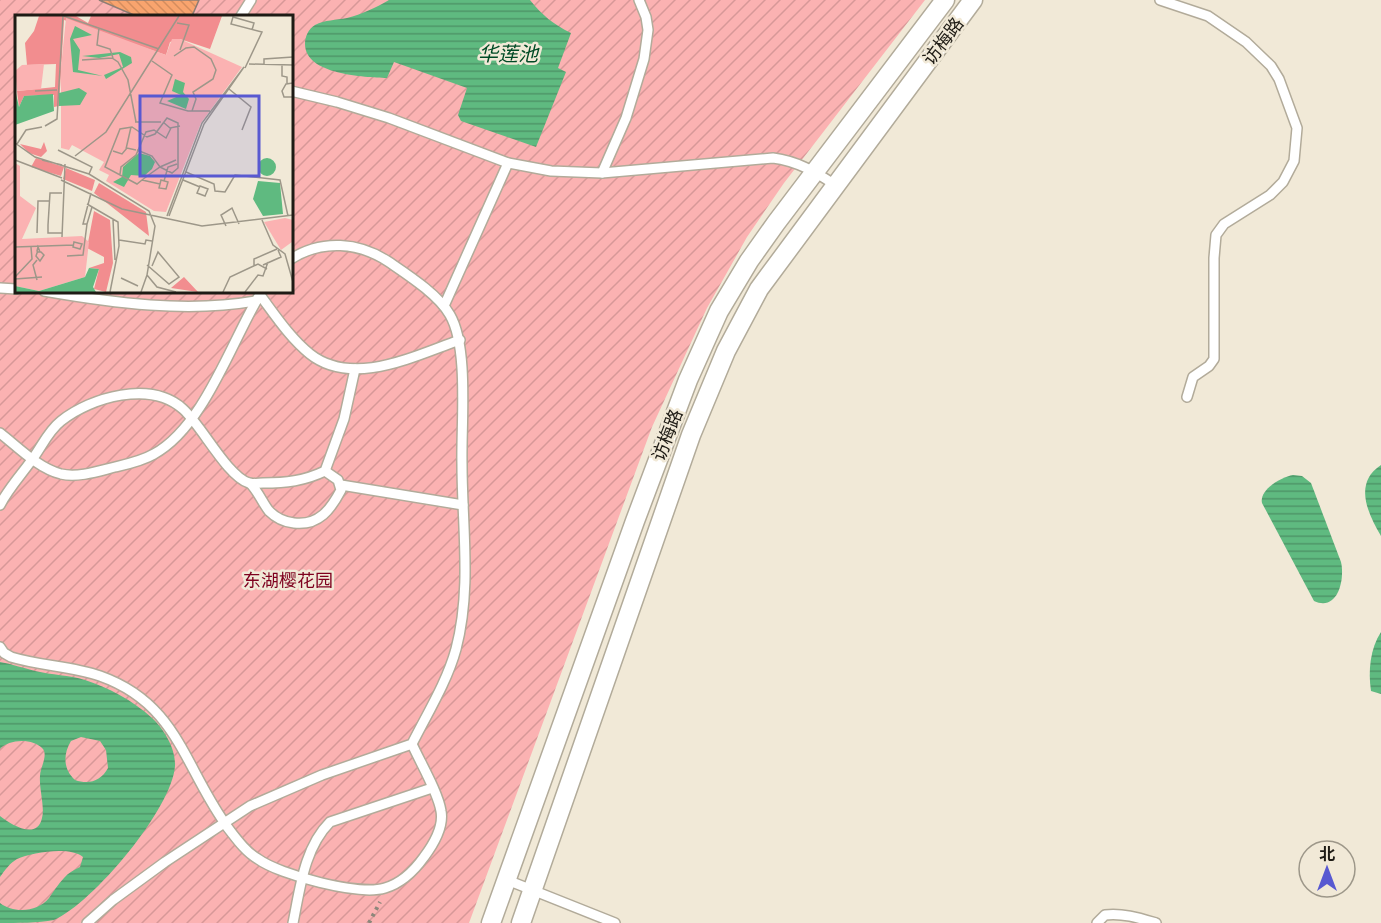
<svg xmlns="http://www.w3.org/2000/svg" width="1381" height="923" font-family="Raleway,'Noto Sans SC',sans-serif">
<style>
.garden{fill:url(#garden-furrows);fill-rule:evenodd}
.water{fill:url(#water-rules);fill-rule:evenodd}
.building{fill:url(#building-back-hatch);stroke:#8e7d74;stroke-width:1.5}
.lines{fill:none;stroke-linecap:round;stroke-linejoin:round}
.service-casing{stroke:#b2ab9a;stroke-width:12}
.minor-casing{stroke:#b2ab9a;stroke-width:21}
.path{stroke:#8d877b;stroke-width:4;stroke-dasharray:3 4.5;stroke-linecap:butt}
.service{stroke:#fff;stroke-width:9}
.minor{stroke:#fff;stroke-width:18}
.labels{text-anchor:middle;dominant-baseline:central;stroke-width:5;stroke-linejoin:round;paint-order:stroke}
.street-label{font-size:18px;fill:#1e1b15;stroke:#f1e9d7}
.park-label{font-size:18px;fill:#7e001e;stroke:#f1e9d7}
.water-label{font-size:20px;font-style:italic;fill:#004a25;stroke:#f1e9d7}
.inset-road{fill:none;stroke:#9d9789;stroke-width:1.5}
.view{fill:#5859d1;fill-opacity:0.15;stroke:#5859d1;stroke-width:3}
.inset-edge{fill:none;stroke:#1e1b15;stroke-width:3}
</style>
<defs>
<pattern id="garden-furrows" width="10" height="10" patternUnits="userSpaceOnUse" patternTransform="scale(1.5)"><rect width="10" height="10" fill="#fbb2b2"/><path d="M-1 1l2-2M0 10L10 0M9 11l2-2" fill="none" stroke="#d79898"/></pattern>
<pattern id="water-rules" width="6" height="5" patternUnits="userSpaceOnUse" patternTransform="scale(1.5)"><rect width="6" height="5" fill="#5fba80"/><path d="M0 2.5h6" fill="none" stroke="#4e9668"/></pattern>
<pattern id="building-back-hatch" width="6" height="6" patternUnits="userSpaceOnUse" patternTransform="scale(1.5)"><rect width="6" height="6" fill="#f9a46e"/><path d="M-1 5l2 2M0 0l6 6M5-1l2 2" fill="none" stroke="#d58d5e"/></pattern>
</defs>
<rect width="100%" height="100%" fill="#f1e9d7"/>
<!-- garden -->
<path class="garden" d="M 0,0 L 925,0 L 784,183 L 747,237 L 707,308 L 652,427 L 469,923 L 0,923 ZM 16,16 L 291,16 L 291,291 L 16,291 Z"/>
<!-- water -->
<g class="water">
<path d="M 389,0 L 530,0 C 543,16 553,24 571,33 L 558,68 L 566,72 L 536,147 L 461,121 L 458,115 L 467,88 L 394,62 L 387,78 C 365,77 305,75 305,44 C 305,37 308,29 315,25 C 325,20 336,20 347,18 C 362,14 375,8 389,0 Z"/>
<path d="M 1381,465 L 1381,536 C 1368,514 1353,483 1381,465 Z"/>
<path d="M 1293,475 L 1302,476 L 1311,483 L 1341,562 C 1345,579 1338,612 1314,601 L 1262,503 C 1259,490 1281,477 1293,475 Z"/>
<path d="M 1381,632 L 1381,694 L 1371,691 C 1368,671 1370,649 1381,632 Z"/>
<path d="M 0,662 C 12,664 23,668 35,671 C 52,675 69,675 85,680 C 107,687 134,701 152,718 C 164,729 176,749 175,766 C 172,809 93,903 54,920 C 38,923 17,923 0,923 L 0,903 C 14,914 38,912 49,898 C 54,891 58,884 64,878 C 68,873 74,870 80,867 L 83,857 C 71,846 32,852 17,859 C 10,863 5,870 0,877 L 0,816 C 10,824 37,841 42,818 C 45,807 39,789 40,776 C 40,768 48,756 43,749 C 33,738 9,739 0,749 ZM 81,737 L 100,741 L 106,750 L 108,768 C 101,781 89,785 75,780 C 63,769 63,754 71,741 Z"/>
</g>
<!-- building -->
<polygon class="building" points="99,0 199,0 192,16 136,16"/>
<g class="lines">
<!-- service casing -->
<g class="service-casing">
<g id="service">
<polyline points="1160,0 1208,16 1246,42 1271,66 1279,79 1297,128 1294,161 1283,182 1270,195 1224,224 1216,235 1214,258 1214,359 1209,366 1193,377 1187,397"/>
<polyline points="241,16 251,0"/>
<path d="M 291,91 L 337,102 L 389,118 L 508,163 L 551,171 L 602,173 L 773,158 C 797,161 816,172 835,185"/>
<polyline points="602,173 626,118 644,59 648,30 646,17 639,0"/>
<polyline points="0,288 16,289"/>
<path d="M 44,291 C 113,303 187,313 256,301"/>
<path d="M 260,295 C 275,315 290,338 310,354 C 353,388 416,355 460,340"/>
<polyline points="444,306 508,163"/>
<path d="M 0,433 C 18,447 38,468 61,474 C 78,478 99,471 115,467 C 128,464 142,461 154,454 C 205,426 232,339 262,291"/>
<path d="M 250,483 C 258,491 262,502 269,511 C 276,518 284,522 294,523 C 319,526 331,509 341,490 L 338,480 L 325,471"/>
<polyline points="341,485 463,505"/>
<path d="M 0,505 C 8,489 21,475 31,461 C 41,448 48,431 61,421 C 91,397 151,380 183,409 C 202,426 227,476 249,483 C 253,484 259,483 263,483 C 286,483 304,481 325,471 L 344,419 L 355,369"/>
<path d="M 0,647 L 4,653 L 11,657 C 40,666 72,666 100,676 C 176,703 183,763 224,822"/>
<path d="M 224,823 C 234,835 244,851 258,859 C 280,875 359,896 385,888 C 402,883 414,871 424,857 C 433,845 444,827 441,811 C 438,792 420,762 412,744"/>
<polyline points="507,880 615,923"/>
<path d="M 87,923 L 113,900 L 165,862 L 250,806 L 322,775 L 412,744 C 427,714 447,682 456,649 C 472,588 462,526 462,464 C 461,424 469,348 450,315 C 439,295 408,275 389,262 C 359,242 322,239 291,259"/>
<path d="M 293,923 C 300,889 304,848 330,822 L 432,788"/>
<path d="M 1097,923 L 1105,915 C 1123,913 1139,918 1156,923"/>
</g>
</g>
<!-- minor casing -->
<g class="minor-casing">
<g id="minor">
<polyline points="491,923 635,521 688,380 719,311 749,261 776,223 945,0"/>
<polyline points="521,923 691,435 726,351 759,289 973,0"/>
</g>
</g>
<!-- path -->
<polyline class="path" points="369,923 380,902"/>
<!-- service -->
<use href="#service" class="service"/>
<!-- minor -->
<use href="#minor" class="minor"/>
</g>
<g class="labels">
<!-- street labels -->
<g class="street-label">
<text transform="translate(943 41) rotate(-53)">访梅路</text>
<text transform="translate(667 435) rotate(-69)">访梅路</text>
</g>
<!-- park labels -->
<g class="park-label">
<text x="288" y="580">东湖樱花园</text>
</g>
<!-- water labels -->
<g class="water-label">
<text x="508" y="54">华莲池</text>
</g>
</g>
<!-- overview -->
<g transform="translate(15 15)">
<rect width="278" height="278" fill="#f1e9d7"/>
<path d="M 270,203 L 278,205 L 277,227 L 266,235 L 249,207 Z" fill="#fbb2b2"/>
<path d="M 24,1 L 61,1 L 73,8 L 76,1 L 207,1 L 195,34 L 165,24 L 155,27 L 151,40 L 49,5 L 44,91 L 39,92 L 39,80 L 9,81 L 4,92 L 2,76 L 40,72 L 41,49 L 12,50 L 10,28 L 19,16 ZM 29,127 L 32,136 L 26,142 L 14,138 L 5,129 L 26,134 ZM 21,143 L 49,152 L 46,161 L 16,152 ZM 51,153 L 80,165 L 77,176 L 48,164 ZM 84,168 L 131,197 L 134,221 L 79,178 ZM 79,196 L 95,205 L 98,248 L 91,277 L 79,274 L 84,254 L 74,253 L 89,248 L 89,242 L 72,233 ZM 169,262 L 183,277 L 156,273 Z" fill="#f28d8f"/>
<path d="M 51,3 L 151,40 L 157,24 L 165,24 L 227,52 L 186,108 L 151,197 L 139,196 L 91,166 L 94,160 L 84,155 L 89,147 L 57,130 L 54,135 L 46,133 L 46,52 ZM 29,49 L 26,74 L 2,76 L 0,56 L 7,50 ZM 0,148 L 5,151 L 5,181 L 21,193 L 7,224 L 67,221 L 74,227 L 70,262 L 24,276 L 0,271 Z" fill="#fbb2b2"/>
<path d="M 60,11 L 77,20 L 58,24 L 65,35 L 63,55 L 88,61 L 58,57 L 55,24 ZM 105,37 L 116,42 L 117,48 L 91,64 L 89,60 L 108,52 L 104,39 L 84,43 L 67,41 ZM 160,64 L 170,68 L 168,77 L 174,84 L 171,94 L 152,86 L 166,80 L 157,76 ZM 64,73 L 72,78 L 65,90 L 44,91 L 44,78 ZM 0,74 L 4,92 L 9,81 L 38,79 L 39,96 L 0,110 ZM 124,138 L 135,141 L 140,147 L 137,154 L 129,161 L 116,160 L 109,172 L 98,167 L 107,162 L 108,152 ZM243 152a9 9 0 1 1 18 0a9 9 0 1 1-18 0ZM 243,166 L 265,168 L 268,199 L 248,201 L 238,184 ZM 74,253 L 84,254 L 78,272 L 81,277 L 0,277 L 0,271 L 24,276 L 70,262 Z" fill="#5fba80"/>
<path class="inset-road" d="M 49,1 L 144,34M 162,8 L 174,10 L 165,35M 84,13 L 82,30 L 95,34 L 98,43M 159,41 L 171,33 L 179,32 L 196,44 L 201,55 L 198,64 L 178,77 L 181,84 L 177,96M 67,45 L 97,43 L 103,47 L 113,65 L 121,107M 137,46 L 157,60 L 145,88 L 173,96 L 195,96M 234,49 L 278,50M 249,49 L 249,44 L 278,42M 267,49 L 267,61 L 272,62 L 272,68M 230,53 L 247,17 L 216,9 L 218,2 L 239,8 L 237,15M 278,68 L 271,69 L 267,76 L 269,82 L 278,82M 214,74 L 236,92 L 227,115M 20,76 L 42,75M 120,107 L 146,107M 148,107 L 155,113 L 165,111M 30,111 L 42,104 L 48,1M 0,128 L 20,142 L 74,159 L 134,196 L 140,211 L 132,260 L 142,272 L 161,277M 2,129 L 11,115 L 27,112M 111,134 L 116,112M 43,135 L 77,152 L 74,159M 122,135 L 137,141 L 145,152M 98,136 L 107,139 L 112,133 L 121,135M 60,141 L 91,117 L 164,1M 0,145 L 47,163M 27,145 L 47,150M 145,152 L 157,158 L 163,153 L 163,108 L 152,103 L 140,119 L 132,122 L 117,112 L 105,114 L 90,152 L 122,169 L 127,165 L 135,159 L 145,152 L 161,145M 171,157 L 199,169 L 200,176 L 210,177 L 220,160 L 265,165 L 273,201M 105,159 L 106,152 L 121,140 L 131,117 L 139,115 L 151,123 L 156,113M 46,165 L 107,194 L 187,211 L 278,200M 127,165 L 145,169M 146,165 L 153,167 L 151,174 L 144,173 ZM 168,165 L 185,172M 149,166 L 153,152 L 162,149M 185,171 L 193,174 L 190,181 L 182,178 ZM 47,178 L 35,178 L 33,210 L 33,218 L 47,218M 76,178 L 68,209 L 72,209 L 77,192M 72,189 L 103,207 L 104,231 L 95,277M 152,201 L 187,108 L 229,52 L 189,109 L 154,201M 98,205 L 100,245M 247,205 L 258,230 L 270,239 L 278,267M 211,211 L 206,200 L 217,193 L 224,209M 22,218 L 23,186 L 34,186M 47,222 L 50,149M 104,225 L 130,229 L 131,225 L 137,226M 59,227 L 67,229 L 65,234 L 58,232 ZM 0,232 L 59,230M 25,237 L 23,232 L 22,236 L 23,237 L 26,237 L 29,240 L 25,246 L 21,241 L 22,238 L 23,237 L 25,237M 52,241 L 68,240 L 72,209M 132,250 L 154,269 L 164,262 L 143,237 L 137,251M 248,250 L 266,242 L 263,235M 239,251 L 239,244 L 262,234M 0,262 L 17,244 L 16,232M 106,263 L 123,271M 0,264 L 27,262M 22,265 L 18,250 L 22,245M 126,277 L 132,260M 208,277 L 215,262 L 243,249 L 252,254M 230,277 L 243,260 L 248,261 L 253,247"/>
<path class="view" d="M 125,81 L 244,81 L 244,161 L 125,161 Z"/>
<rect width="278" height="278" class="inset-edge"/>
</g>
<!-- north arrow -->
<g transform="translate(1327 869)"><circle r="28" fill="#f1e9d7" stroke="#9d9789" stroke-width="1.5"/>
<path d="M0-4.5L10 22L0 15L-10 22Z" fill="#5859d1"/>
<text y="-9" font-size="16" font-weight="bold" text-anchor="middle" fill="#1e1b15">北</text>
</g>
</svg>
